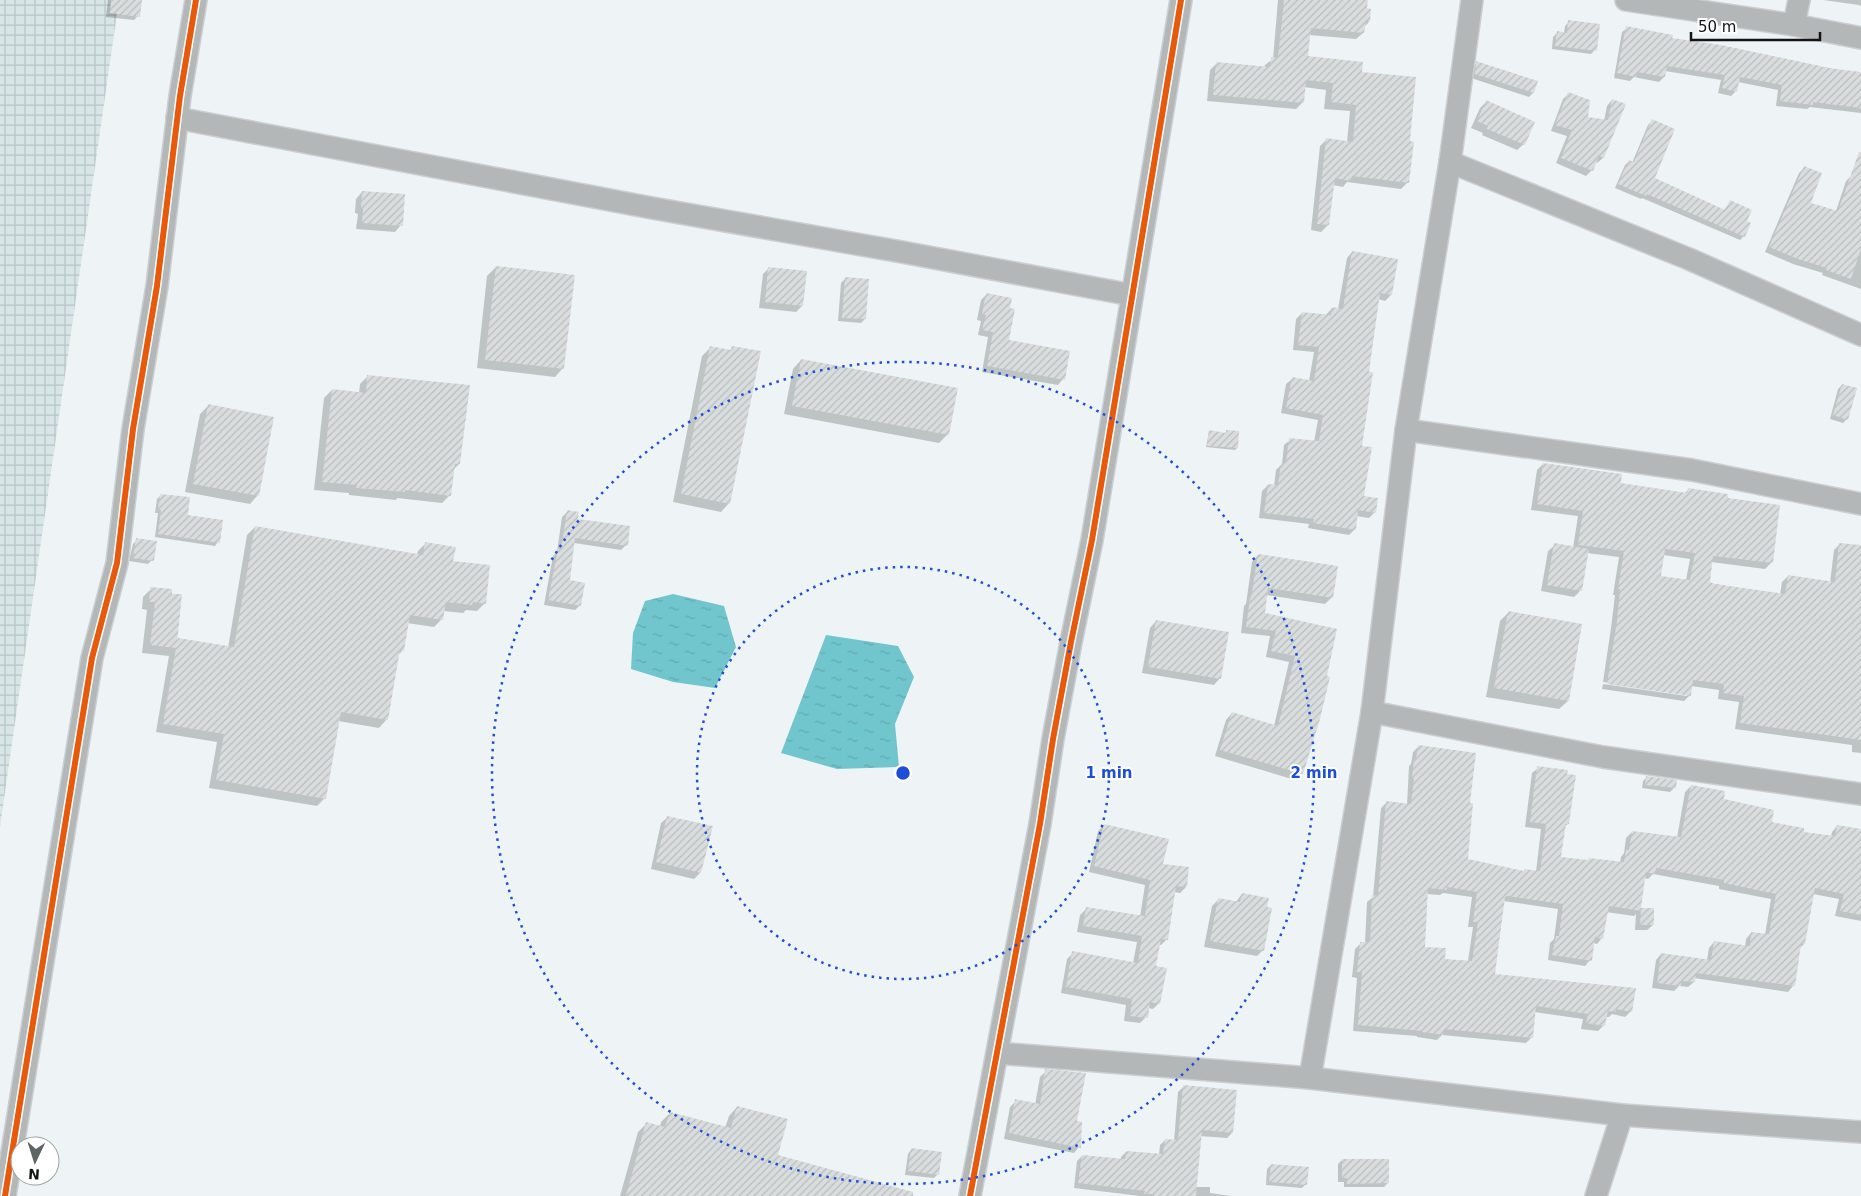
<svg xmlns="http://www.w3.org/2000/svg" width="1861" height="1196" font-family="'DejaVu Sans',sans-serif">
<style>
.industrial{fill:url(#industrial-grid)}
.water{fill:url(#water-ripples)}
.shadow{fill:#0003;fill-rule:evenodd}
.building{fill:url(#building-hatch);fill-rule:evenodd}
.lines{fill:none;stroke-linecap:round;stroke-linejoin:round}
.minor-casing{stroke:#cbcfd1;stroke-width:24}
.minor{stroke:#b3b7b7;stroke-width:21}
.cycleway-casing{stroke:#fff;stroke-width:9}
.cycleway{stroke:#e8590c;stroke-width:6}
.ring{fill:none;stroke:#1d4ed8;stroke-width:2.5;stroke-dasharray:2.5 5}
.centre{fill:#1d4ed8;stroke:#fff;stroke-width:2.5}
.ring-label{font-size:15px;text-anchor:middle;font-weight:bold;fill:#1d4ed8;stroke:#fff;stroke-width:4;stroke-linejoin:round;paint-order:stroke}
</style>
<defs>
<pattern id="industrial-grid" width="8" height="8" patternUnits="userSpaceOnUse" patternTransform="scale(1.25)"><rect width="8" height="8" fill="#d7e5e7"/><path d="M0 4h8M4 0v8" fill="none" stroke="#b8c4c5"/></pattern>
<pattern id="water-ripples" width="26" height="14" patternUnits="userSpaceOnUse" patternTransform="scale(1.25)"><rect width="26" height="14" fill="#71c6cd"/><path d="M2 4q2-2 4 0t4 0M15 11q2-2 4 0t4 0" fill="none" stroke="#61a9af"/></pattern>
<pattern id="building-hatch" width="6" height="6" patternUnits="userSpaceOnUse" patternTransform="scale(1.25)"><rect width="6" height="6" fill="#d9ddde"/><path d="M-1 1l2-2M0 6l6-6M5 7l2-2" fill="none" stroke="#b9bdbe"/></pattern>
</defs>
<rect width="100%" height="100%" fill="#eef4f6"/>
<!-- industrial -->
<polygon class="industrial" points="0,0 119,0 0,827"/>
<!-- water -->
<g class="water">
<polygon points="673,594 724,606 736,647 715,688 673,682 631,669 633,633 645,601"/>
<polygon points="826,635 898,646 914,677 895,724 899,767 837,769 781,753"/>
</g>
<!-- shadow -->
<g class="shadow">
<polygon points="108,0 140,0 138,16 134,20 106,17"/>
<polygon points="1278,0 1366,0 1365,10 1369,22 1364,27 1363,33 1356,39 1309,35 1307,58 1361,73 1408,142 1408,182 1401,189 1347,182 1343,187 1333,185 1328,225 1321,232 1311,230 1320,146 1327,139 1347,142 1350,111 1324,109 1326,90 1304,87 1303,102 1296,109 1207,101 1210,70 1217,63 1264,68 1265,65 1273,59"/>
<polygon points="1823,0 1861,0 1861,6 1859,5"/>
<polygon points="1569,22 1595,50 1591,54 1552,49 1553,37 1557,33 1564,34 1565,26"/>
<polygon points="1627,28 1671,39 1861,74 1861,113 1810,107 1807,109 1776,106 1778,90 1738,82 1736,91 1731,96 1718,93 1721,80 1665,71 1664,77 1659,82 1634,77 1630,81 1614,78 1622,32"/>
<polygon points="1477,62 1536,81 1533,93 1529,97 1471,78 1473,66"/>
<polygon points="1569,93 1586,118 1604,121 1607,106 1612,100 1624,105 1603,158 1597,163 1595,162 1592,170 1586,176 1556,163 1567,136 1551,131 1563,99"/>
<polygon points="1486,102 1524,144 1517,150 1482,135 1483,133 1471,128 1480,108"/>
<polygon points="1652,121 1653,178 1724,210 1730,202 1745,222 1744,236 1740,240 1642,198 1641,199 1615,188 1625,165 1629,161 1632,163 1648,125"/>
<polygon points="1804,168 1810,204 1836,211 1846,181 1851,176 1861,179 1861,289 1822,275 1823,273 1793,264 1765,252 1799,173"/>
<polygon points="362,192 401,225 395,232 356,229 358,214 355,213 356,199"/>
<polygon points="1352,252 1397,260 1391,295 1385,301 1378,299 1368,373 1361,447 1363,498 1375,512 1369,518 1356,516 1354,530 1349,535 1308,528 1309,524 1259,518 1262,491 1268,485 1274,486 1276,470 1282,464 1284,445 1290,440 1314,442 1318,420 1281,413 1286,384 1292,379 1309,381 1314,352 1293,350 1296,319 1302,313 1326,315 1332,308 1338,309 1347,258"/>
<polygon points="496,267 563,368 555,377 477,368 487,276"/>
<polygon points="769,268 802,306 796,312 759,308 763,274"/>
<polygon points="845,279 865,319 861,323 838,321 841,283"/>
<polygon points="987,294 1009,309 1007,341 1063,379 1058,385 982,372 988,337 978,335 981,321 977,320 981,300"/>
<polygon points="711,347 729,351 733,347 729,503 721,512 673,502 702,356"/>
<polygon points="801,360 948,434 939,443 784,414 793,369"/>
<polygon points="368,376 459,464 453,470 450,495 442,503 397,498 396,500 349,495 349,493 314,490 324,398 332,390 359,393 360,384"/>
<polygon points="1842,385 1847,419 1843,423 1830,419 1838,389"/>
<polygon points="208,406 258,495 250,504 185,492 200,414"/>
<polygon points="1209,432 1224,434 1226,432 1237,448 1235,450 1206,447"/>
<path d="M 1543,464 L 1620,484 L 1684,494 L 1688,490 L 1726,500 L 1771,563 L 1765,569 L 1711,562 L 1709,583 L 1780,595 L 1782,582 L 1788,576 L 1830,583 L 1834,550 L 1840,544 L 1861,546 L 1861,753 L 1852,752 L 1852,745 L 1735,729 L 1739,702 L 1718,699 L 1719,690 L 1691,686 L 1690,695 L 1684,701 L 1602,689 L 1603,684 L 1687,696 L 1687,694 L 1603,682 L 1611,628 L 1615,595 L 1613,595 L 1619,557 L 1587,553 L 1580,591 L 1574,597 L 1541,591 L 1548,551 L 1555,545 L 1573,548 L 1578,516 L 1531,510 L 1537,470 ZM 1663,555 L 1690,559 L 1686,580 L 1660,577 Z"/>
<polygon points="161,495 186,516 218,542 215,546 155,537 158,513 155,513 157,499"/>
<polygon points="567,512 577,520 626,545 621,550 574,543 569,581 580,605 575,610 544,605 553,556 557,552 562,517"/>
<polygon points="255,527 417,555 418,551 426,543 452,562 485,603 477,611 466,610 463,613 443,611 442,619 434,627 407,623 403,650 398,655 387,719 379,728 338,721 325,798 317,806 209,788 217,742 156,732 169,656 142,653 147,610 142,609 143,597 151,589 176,642 178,639 228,648 247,535"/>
<polygon points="137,540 152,560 148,564 129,561 133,544"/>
<polygon points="1258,555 1332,597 1325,604 1266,595 1264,614 1335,630 1302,773 1295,780 1215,756 1226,720 1232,713 1274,726 1289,662 1266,657 1270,636 1241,633 1244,606 1246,604 1252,562"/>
<polygon points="1508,613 1568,701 1559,709 1486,697 1500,621"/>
<polygon points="1156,621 1220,678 1214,685 1142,673 1150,628"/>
<path d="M 1418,747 L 1469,804 L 1466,860 L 1523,872 L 1536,872 L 1541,829 L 1525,827 L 1532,773 L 1538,768 L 1568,824 L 1564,827 L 1560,858 L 1587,861 L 1589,859 L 1620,863 L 1621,857 L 1624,853 L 1626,838 L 1632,832 L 1677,838 L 1685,792 L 1691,786 L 1770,823 L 1802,833 L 1831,837 L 1832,832 L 1837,826 L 1861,830 L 1861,921 L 1835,916 L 1839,899 L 1813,894 L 1804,944 L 1799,949 L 1793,986 L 1788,992 L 1694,978 L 1694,982 L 1688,987 L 1679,986 L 1674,991 L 1652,988 L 1656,960 L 1661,954 L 1707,960 L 1709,948 L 1714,942 L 1745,947 L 1746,939 L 1751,933 L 1765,935 L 1771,899 L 1719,889 L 1719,886 L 1653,874 L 1648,879 L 1644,878 L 1640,909 L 1653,925 L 1647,930 L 1635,930 L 1636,914 L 1634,916 L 1606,912 L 1602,938 L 1597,944 L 1593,943 L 1590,960 L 1585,966 L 1548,960 L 1550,943 L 1554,939 L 1558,909 L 1503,901 L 1493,976 L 1631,1011 L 1625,1017 L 1612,1014 L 1609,1017 L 1605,1017 L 1604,1025 L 1598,1031 L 1581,1029 L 1583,1019 L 1534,1012 L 1532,1037 L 1526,1043 L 1442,1035 L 1437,1040 L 1417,1037 L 1417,1036 L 1353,1031 L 1357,978 L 1352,977 L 1355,949 L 1361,943 L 1365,943 L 1367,902 L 1373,897 L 1381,808 L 1386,803 L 1407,805 L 1409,766 L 1411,764 L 1413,752 ZM 1443,893 L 1472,897 L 1468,927 L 1473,927 L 1468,961 L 1444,960 L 1424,949 L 1426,894 L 1440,895 Z"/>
<polygon points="1647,777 1674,788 1670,792 1642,788 1643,781"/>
<polygon points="668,817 700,873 694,879 651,869 661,823"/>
<polygon points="1104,825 1162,865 1186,887 1180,893 1174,892 1167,939 1161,945 1159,945 1155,967 1159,1003 1153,1009 1148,1008 1146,1017 1140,1023 1124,1021 1126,1005 1061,993 1067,959 1073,953 1133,963 1137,942 1077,932 1080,915 1086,909 1140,917 1145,885 1089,872 1098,831"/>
<polygon points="1242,894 1266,909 1263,950 1257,956 1204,947 1212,906 1218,900 1235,903"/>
<polygon points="1046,1071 1076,1122 1079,1147 1074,1153 1004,1139 1010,1107 1016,1101 1035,1105 1040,1077"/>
<polygon points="1184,1086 1232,1133 1227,1138 1200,1136 1195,1187 1210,1187 1210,1193 1231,1196 1140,1196 1074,1188 1077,1161 1082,1156 1121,1160 1121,1157 1126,1152 1159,1155 1160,1145 1165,1140 1174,1141 1178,1092"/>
<polygon points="737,1107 776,1156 896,1196 620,1196 638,1132 647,1123 660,1127 661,1122 670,1113 725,1128 729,1116"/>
<polygon points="911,1150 938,1174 934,1178 905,1175 908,1154"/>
<polygon points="1342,1160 1388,1183 1384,1187 1344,1187 1344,1182 1338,1182 1338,1164"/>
<polygon points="1271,1165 1306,1184 1302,1188 1266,1185 1267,1169"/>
</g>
<!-- building -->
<g class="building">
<polygon points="111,0 142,0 140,17 110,13"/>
<polygon points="1284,0 1368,0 1367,8 1371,9 1370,22 1366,21 1364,33 1311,28 1308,56 1363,62 1362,72 1416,77 1410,141 1414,142 1409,183 1352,176 1351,181 1335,178 1329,225 1317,224 1326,138 1353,142 1356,105 1331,102 1333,83 1306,80 1304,103 1213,95 1216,62 1270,67 1271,57 1278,58"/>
<polygon points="1568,20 1600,24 1597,51 1555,46 1557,31 1567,33"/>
<polygon points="1626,26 1673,35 1672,38 1721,45 1820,66 1820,67 1861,72 1861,108 1813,102 1813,105 1780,101 1782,85 1740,77 1737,92 1722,88 1725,75 1667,66 1665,77 1637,72 1636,77 1617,73"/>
<polygon points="1476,61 1538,81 1534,93 1475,74"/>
<polygon points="1568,92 1590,100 1588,117 1608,120 1612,99 1626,104 1604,158 1599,156 1593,171 1561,158 1572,130 1555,125"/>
<polygon points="1486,100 1535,122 1525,145 1487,129 1488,126 1477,121"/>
<polygon points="1652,119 1675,129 1655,178 1725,210 1730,200 1752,210 1747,221 1751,223 1745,237 1647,194 1646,196 1618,184 1629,160 1634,162"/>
<polygon points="1859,152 1861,152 1861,249 1851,279 1826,270 1827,268 1798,259 1769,247 1804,166 1822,173 1811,203 1838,211"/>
<polygon points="362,191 405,194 403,226 362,223 363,208 361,208"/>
<polygon points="1352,251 1398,259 1392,295 1380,293 1369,372 1373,372 1362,446 1372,447 1364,496 1378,498 1376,513 1358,510 1356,530 1313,523 1314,519 1264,513 1268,484 1278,485 1281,463 1286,463 1289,438 1319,441 1323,415 1286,408 1292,377 1314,381 1319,347 1298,345 1302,312 1331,315 1332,307 1343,309"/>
<polygon points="496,266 575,275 564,369 485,360"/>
<polygon points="768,267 807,271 803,306 765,302"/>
<polygon points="845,277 869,279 866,319 842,318"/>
<polygon points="986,293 1012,298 1010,308 1015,309 1009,340 1070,351 1065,380 987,366 993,332 982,330 986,315 982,314"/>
<polygon points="710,346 731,350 732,346 761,351 730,504 681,494"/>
<polygon points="801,359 958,388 949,435 792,406"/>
<polygon points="367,375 470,385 460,464 455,464 451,496 405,490 405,492 356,488 357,485 322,482 332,389 366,393"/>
<polygon points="1842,384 1857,388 1848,420 1833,415"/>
<polygon points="208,404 274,417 259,496 193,484"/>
<polygon points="1209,430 1226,433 1226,430 1239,431 1238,448 1207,446"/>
<path d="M 1543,463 L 1622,474 L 1621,483 L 1687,493 L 1688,488 L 1728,494 L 1728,498 L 1780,505 L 1773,563 L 1713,556 L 1710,582 L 1715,584 L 1785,594 L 1788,575 L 1835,582 L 1839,543 L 1861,545 L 1861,740 L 1740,723 L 1744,696 L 1723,693 L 1724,684 L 1693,680 L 1691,696 L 1607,684 L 1617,621 L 1620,589 L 1618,589 L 1624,551 L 1578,545 L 1583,511 L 1537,504 ZM 1665,549 L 1695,553 L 1690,580 L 1661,576 Z"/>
<polygon points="160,494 190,497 188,515 223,520 220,543 158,534 161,510 158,509"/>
<polygon points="567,510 579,512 578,519 630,526 628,546 575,538 570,580 585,583 581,606 548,600 558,549 561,549"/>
<polygon points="255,526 423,555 425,542 456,547 453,561 490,565 486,604 473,602 472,605 446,602 443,620 410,615 404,651 400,650 388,720 341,712 326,799 216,780 224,734 163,724 176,648 150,645 155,602 149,602 150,587 172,589 172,594 182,594 177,644 178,638 234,647"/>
<polygon points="136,538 157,541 154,561 133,558"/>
<polygon points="1554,543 1589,549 1582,591 1547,585"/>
<polygon points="1258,554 1338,566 1333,598 1268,588 1265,613 1337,629 1327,676 1330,677 1320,719 1303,774 1220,750 1232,712 1278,726 1295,656 1271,651 1276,631 1246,627 1250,598 1251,598"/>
<polygon points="1508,611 1582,624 1569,701 1494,688"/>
<polygon points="1156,620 1229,632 1221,679 1148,667"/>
<path d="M 1418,745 L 1476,753 L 1470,803 L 1473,803 L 1468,859 L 1524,871 L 1524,869 L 1540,871 L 1546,824 L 1530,822 L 1537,766 L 1568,770 L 1567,774 L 1576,775 L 1569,824 L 1566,824 L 1561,857 L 1588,860 L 1589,858 L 1624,862 L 1626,850 L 1629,850 L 1632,831 L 1681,837 L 1691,785 L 1725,791 L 1724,799 L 1774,810 L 1772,822 L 1804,828 L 1804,832 L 1835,836 L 1837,825 L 1861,829 L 1861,915 L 1840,911 L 1844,894 L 1815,888 L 1805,944 L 1801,944 L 1795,986 L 1696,973 L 1695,982 L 1681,981 L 1681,986 L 1657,983 L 1661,953 L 1711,960 L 1714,941 L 1750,946 L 1751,932 L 1769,934 L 1776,894 L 1724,883 L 1724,880 L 1656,868 L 1655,874 L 1646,872 L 1641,908 L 1654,908 L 1654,925 L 1640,925 L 1641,908 L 1641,911 L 1609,906 L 1603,939 L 1595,937 L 1592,961 L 1552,955 L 1556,936 L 1559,936 L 1563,904 L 1507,896 L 1505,897 L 1495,974 L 1636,988 L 1632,1012 L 1616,1009 L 1616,1012 L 1608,1011 L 1605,1026 L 1586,1023 L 1588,1014 L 1536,1006 L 1533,1038 L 1444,1029 L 1443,1035 L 1422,1032 L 1422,1031 L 1358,1025 L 1362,972 L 1357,972 L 1360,942 L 1370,942 L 1372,895 L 1378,896 L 1386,801 L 1411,804 L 1414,779 L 1412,778 L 1414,759 L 1416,759 ZM 1447,887 L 1477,892 L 1473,922 L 1478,922 L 1472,961 L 1445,959 L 1446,948 L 1425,947 L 1428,888 L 1447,890 Z"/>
<polygon points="1646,776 1677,780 1676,788 1645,785"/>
<polygon points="667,816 713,826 701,873 656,862"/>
<polygon points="1104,824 1169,839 1163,864 1189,867 1187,887 1176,886 1168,940 1161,939 1156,966 1167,968 1160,1004 1150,1002 1148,1018 1130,1016 1132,999 1066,987 1072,951 1138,963 1142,936 1083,926 1086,907 1145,916 1150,880 1094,866"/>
<polygon points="1242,893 1269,898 1267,907 1272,908 1264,951 1210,941 1218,898 1240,902"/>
<polygon points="1045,1069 1086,1073 1077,1121 1082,1122 1081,1148 1009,1133 1015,1099 1040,1104"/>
<polygon points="1183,1085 1237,1090 1233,1133 1202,1130 1196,1196 1154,1196 1154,1194 1144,1194 1145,1191 1078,1183 1082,1155 1125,1159 1126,1151 1163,1154 1165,1139 1178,1140"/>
<polygon points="737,1106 788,1119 778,1155 913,1192 913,1196 626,1196 646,1122 665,1127 670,1112 731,1128"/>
<polygon points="911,1148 942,1152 939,1175 908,1171"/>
<polygon points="1342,1159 1389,1159 1389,1183 1347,1184 1347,1178 1342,1178"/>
<polygon points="1271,1164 1309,1167 1307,1185 1269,1182"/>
</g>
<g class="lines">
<!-- minor casing -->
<g class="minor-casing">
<g id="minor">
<polyline points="1626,0 1794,25 1861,38"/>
<polyline points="1794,25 1799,0"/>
<polyline points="177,118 652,208 902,252 1132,295"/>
<polyline points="1450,162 1689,259 1861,335"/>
<polyline points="1406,430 1692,470 1861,504"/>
<polyline points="1372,712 1603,757 1861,794"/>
<polyline points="997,1053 1310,1078 1622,1115 1861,1132"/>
<polyline points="1310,1078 1372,712 1406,430 1450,162 1472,0"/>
<polyline points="5,1196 92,658 117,563 133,429 157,286 180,96 196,0"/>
<polyline points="970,1196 1040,824 1053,739 1071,642 1092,540 1181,0"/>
<polyline points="1596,1196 1622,1115"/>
</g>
</g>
<!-- minor -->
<use href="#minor" class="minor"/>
<!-- cycleway casing -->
<g class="cycleway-casing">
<g id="cycleway">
<polyline points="5,1196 92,658 117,563 133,429 157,286 180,96 196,0"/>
<polyline points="970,1196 1040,824 1053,739 1071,642 1092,540 1181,0"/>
</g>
</g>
<!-- cycleway -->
<use href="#cycleway" class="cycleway"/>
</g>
<!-- distance rings -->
<g class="ring">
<circle cx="903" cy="773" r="206"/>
<circle cx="903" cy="773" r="411"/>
</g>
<circle cx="903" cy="773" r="8" class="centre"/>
<g class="ring-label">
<text x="1109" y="778">1 min</text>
<text x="1314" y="778">2 min</text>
</g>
<!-- north arrow -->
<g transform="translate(35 1161) rotate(184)"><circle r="24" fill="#ffffff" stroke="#a0a1a2"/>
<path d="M0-4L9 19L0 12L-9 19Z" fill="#5e6364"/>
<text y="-8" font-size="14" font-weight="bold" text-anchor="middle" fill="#111516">N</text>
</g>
<!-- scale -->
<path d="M1691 32v8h129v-8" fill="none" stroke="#111516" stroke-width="2.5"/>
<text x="1698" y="32" font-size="15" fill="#111516" stroke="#ffffff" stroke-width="4" paint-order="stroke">50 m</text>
</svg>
